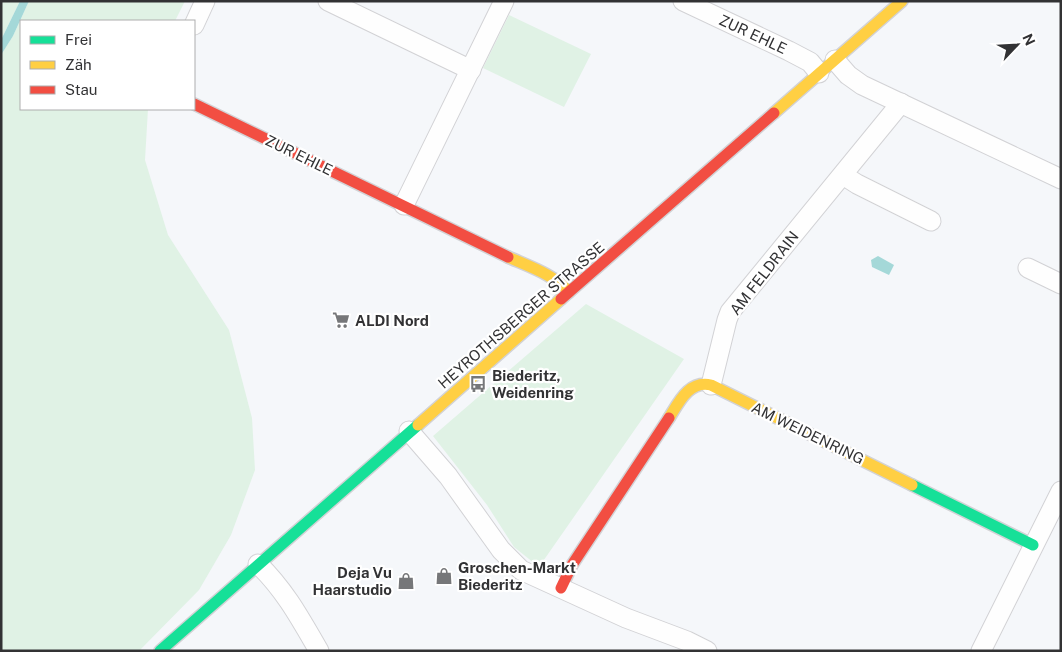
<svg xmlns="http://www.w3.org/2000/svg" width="1062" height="652" font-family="'Public Sans',sans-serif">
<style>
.green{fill:#e0f2e5}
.water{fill:#a4d8d8}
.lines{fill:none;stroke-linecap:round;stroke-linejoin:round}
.street-casing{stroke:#d2d2d5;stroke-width:21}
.fast-casing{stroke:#d2d2d5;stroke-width:14}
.slow-casing{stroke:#d2d2d5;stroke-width:14}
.jam-casing{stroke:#d2d2d5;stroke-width:14}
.street{stroke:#fefefe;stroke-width:19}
.fast{stroke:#16e098;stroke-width:11}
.slow{stroke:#ffcf43;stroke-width:11}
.jam{stroke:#f24e42;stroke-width:11}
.labels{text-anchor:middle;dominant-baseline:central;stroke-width:4.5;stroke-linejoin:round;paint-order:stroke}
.street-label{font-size:15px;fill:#323234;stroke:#fff}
.poi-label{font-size:15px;font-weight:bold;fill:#323234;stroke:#fff;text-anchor:start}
</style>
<rect width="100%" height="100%" fill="#f5f7fa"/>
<!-- green -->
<g class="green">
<polygon points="1,1 20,1 1,40"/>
<polygon points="29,1 185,1 175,21 21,21 21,109 148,109 145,160 168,235 229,330 252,418 255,470 231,535 199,590 139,651 1,651 1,55 13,36"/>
<polygon points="509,15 591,54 564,107 483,68"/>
<polygon points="586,304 684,359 539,567 514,547 487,505 433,436"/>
</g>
<!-- water -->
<g class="water">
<polygon points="20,1 29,1 13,36 1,55 1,40"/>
<polygon points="878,256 894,265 889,275 872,267 871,260"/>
</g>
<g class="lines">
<!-- street casing -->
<g class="street-casing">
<g id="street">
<polyline points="328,1 471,70"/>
<polyline points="683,1 789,51 810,62 819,73"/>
<polyline points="194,25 205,1"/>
<polyline points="835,60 848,75 862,85 1061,179"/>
<polyline points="843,175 857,184 931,221"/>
<polyline points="404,205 504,1"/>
<polyline points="1028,268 1061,284"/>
<polyline points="711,385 727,320 730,312 901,103"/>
<polyline points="409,431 448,476 501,550 521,570 626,618 687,641 707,651"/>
<path d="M 258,564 C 285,590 301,620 319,651"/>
<polyline points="981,651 1061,491"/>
</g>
</g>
<!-- fast casing -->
<g class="fast-casing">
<g id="fast">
<polyline points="912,485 1033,545"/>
<polyline points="160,651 418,425"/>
</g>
</g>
<!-- slow casing -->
<g class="slow-casing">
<g id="slow">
<polyline points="774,113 902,1"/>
<path d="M 508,257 C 528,266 555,275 569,292"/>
<path d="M 669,418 C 679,402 689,380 711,385 L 912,485"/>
<polyline points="418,425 561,299"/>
</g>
</g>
<!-- jam casing -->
<g class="jam-casing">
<g id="jam">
<polyline points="194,104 508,257"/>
<polyline points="561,299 774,113"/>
<polyline points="561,588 572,565 669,418"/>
</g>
</g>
<!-- street -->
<use href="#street" class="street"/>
<!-- fast -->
<use href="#fast" class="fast"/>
<!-- slow -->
<use href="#slow" class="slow"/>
<!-- jam -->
<use href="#jam" class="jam"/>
</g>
<!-- icons -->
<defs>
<g id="supermarket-bare" transform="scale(1.35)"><path d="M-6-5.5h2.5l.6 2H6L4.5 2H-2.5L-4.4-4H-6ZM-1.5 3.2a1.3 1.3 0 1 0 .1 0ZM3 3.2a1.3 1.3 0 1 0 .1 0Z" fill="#767779" stroke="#fff" stroke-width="2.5" paint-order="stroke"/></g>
<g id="bus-bare" transform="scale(1.35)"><path d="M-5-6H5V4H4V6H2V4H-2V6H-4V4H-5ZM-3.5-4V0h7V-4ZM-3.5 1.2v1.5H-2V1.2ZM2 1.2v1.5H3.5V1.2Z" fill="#767779" stroke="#fff" stroke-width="2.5" paint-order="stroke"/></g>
<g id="shop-bare" transform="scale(1.35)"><path d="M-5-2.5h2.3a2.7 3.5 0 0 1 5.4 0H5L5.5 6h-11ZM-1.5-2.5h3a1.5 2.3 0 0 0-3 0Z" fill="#767779" stroke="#fff" stroke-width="2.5" paint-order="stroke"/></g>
</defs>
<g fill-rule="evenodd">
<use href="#supermarket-bare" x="341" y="320"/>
<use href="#bus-bare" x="478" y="384"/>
<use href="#shop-bare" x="444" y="576"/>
<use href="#shop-bare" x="406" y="581"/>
</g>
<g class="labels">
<!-- street labels -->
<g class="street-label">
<text transform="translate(753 34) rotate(25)">ZUR EHLE</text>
<text transform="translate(299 155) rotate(26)">ZUR EHLE</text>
<text transform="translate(764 273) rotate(-52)">AM FELDRAIN</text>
<text transform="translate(521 315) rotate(-41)">HEYROTHSBERGER STRASSE</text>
<text transform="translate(808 433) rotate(26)">AM WEIDENRING</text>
</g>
<!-- poi labels -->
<g class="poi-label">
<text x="355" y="320">ALDI Nord</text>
<text x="492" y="375">Biederitz,<tspan x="492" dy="17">Weidenring</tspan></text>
<text x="458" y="567">Groschen-Markt<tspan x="458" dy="17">Biederitz</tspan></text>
<text x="392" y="572" text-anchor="end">Deja Vu<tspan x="392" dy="17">Haarstudio</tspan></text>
</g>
</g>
<!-- border -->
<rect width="1062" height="652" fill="none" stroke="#323234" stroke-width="5"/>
<!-- legend -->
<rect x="20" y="20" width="175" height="90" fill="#ffffff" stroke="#adadae"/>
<rect x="30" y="36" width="25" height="8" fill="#16e098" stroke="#adadae"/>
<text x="65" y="45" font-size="15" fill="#323234">Frei</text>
<rect x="30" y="61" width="25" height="8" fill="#ffcf43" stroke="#adadae"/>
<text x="65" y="70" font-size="15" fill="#323234">Zäh</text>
<rect x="30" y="86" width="25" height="8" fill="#f24e42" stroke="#adadae"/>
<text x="65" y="95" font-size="15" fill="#323234">Stau</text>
<!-- north arrow -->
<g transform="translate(1017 45) rotate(65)" stroke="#ffffff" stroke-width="4" paint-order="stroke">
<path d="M0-4L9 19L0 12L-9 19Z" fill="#323234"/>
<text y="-8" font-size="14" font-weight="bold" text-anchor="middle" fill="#323234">N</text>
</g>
</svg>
